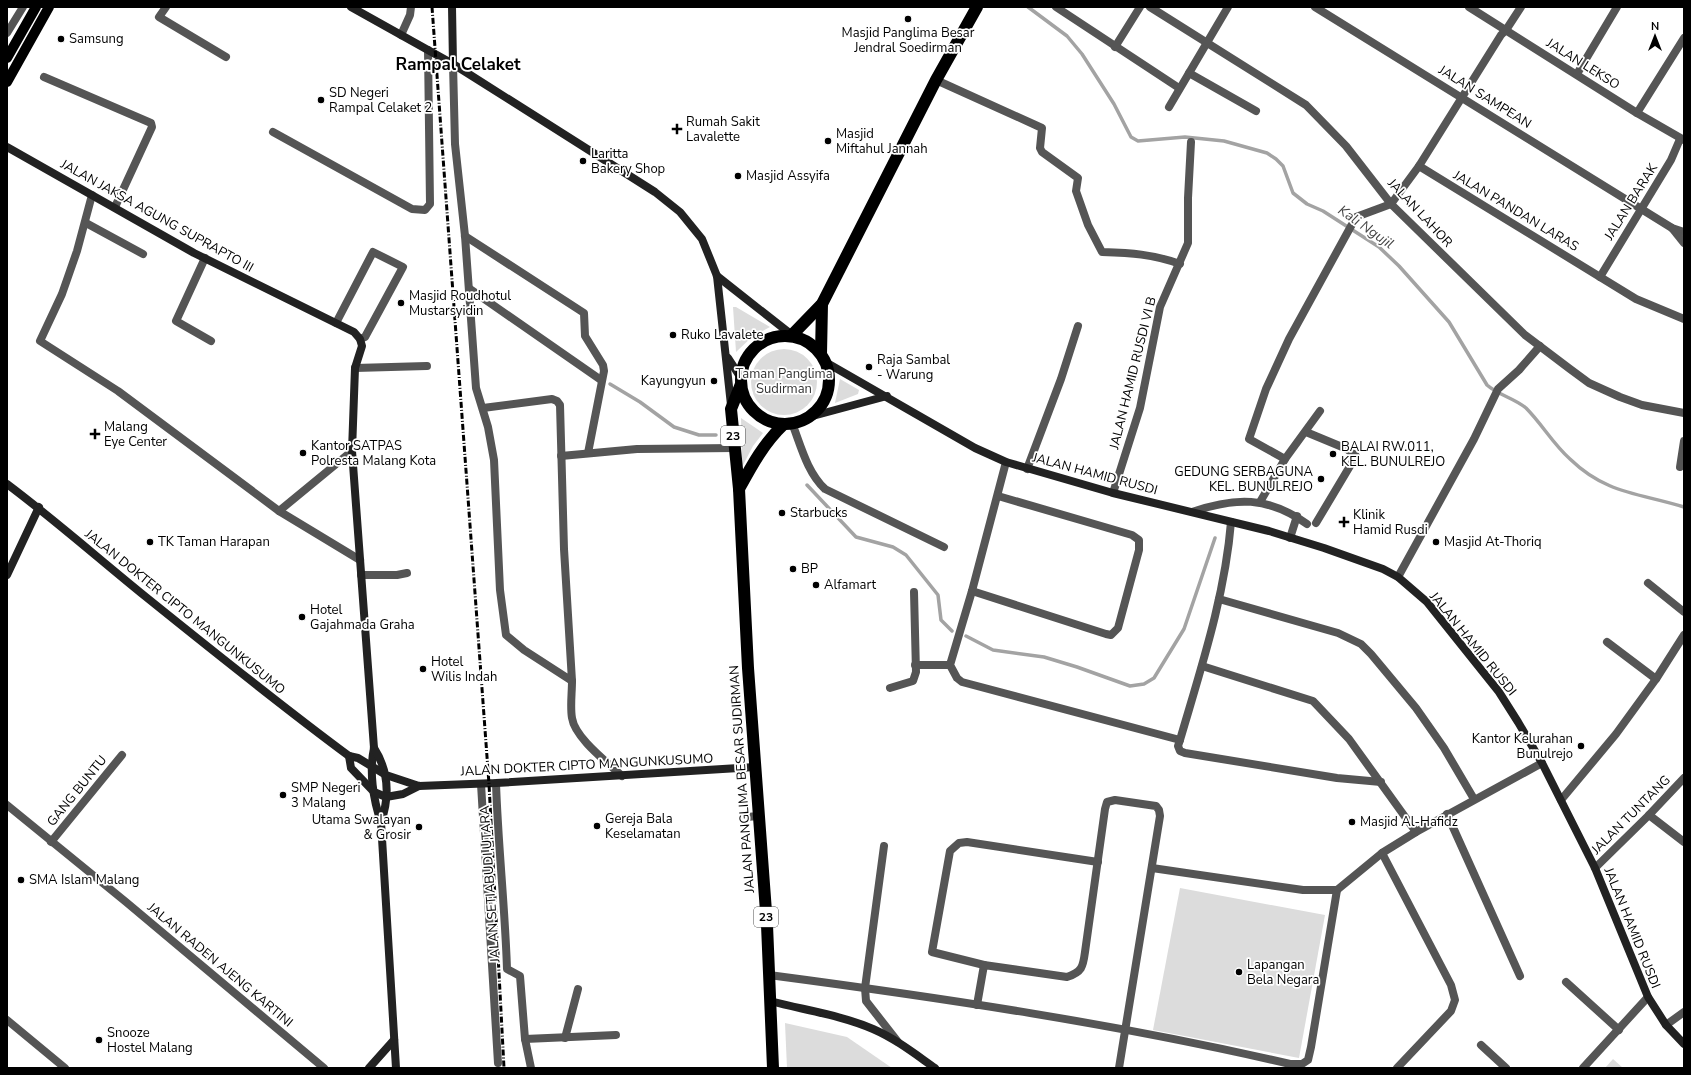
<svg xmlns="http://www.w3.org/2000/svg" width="1691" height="1075" font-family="'Nunito Sans',sans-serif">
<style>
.green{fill:#dcdcdc}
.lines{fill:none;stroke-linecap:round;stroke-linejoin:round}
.stream{stroke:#a3a3a3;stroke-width:3.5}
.street{stroke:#555;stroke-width:8}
.secondary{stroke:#222;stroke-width:8}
.primary{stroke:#000;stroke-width:10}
.highway{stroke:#000;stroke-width:12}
.rail{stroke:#000;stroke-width:3;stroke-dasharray:6 2 1 2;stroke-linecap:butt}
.poi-dot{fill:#000;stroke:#fff;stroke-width:1.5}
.labels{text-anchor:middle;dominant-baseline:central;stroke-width:3.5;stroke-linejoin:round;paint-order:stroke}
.shield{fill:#fff;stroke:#4c4c4c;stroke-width:1}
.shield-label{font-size:12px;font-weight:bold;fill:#000}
.poi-label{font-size:13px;fill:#000;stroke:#fff;text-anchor:start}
.street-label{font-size:13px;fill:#000;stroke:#fff}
.park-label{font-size:13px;fill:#333;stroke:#fff}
.water-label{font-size:14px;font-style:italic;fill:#444;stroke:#fff}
.district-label{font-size:17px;font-weight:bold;fill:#000;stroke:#fff}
</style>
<rect width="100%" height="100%" fill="#fff"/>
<!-- green -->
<g class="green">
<polygon points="733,307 736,307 770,327 753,336 736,352"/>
<circle cx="784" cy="382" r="33"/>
<polygon points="840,379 859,390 858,394 835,403"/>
<polygon points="741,418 763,433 753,446 742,467"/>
<polygon points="1180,888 1325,915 1299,1058 1153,1030"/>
<polygon points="785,1023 847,1037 892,1068 787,1068"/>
<polygon points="1613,1059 1623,1068 1605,1068"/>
</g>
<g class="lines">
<!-- stream -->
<g class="stream">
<path d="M 1028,7 L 1067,36 L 1082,54 L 1114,104 L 1131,137 L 1138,141 L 1185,137 L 1224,141 L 1267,153 L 1276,159 L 1283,166 L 1293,193 L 1307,204 L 1323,211 L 1379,247 L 1399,266 L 1449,322 L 1487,385 C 1498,395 1514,398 1526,408 C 1542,424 1553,444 1570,459 C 1606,494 1639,493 1684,507"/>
<polyline points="610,384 640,402 674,427 699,435 716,435"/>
<polyline points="807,485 856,537 893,547 906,555 938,595 941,620 952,631"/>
<polyline points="966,636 993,650 1044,657 1077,667 1130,686 1144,684 1154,678 1184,629 1215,538"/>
</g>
<!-- street -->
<g class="street">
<polyline points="166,7 159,17 226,57"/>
<polyline points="1056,7 1179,88"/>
<polyline points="1150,7 1306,105 1346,146 1391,204 1525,335 1570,369 1589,383 1620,397 1642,405 1684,413"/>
<polyline points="1315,7 1672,228 1684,232"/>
<polyline points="1469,7 1637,113 1684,140"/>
<polyline points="7,33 23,7"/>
<polyline points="401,35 410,15 411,7"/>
<polyline points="1115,47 1140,7"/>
<polyline points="453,64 455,144 465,236 476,388 488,427 494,460 500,590 506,635 524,650 572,681 564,549 560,405 557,401 552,399 483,408"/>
<polyline points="1189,73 1256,111"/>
<polyline points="1577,74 1617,7"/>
<polyline points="44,77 151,123 152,127 115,207"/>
<path d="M 936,80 L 1042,128 L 1040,148 L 1042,152 L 1078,178 L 1076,191 L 1088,225 L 1102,252 C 1131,253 1152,254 1180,264"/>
<polyline points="1169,107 1228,7"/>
<polyline points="1637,113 1684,38"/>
<polyline points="273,132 412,209 425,210 430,204 428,50"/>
<polyline points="1419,166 1636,299 1684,319"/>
<polyline points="92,195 77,251 62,294 40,341 118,391 279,511 360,560"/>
<polyline points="1391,204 1419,166 1501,35 1506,30 1521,7"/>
<polyline points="86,223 143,254"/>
<polyline points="1672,228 1684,243"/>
<polyline points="465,236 584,313 585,336 603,365 604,371 588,453"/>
<polyline points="205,258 176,321 211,341"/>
<polyline points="1600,277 1671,160 1680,139"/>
<polyline points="470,289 601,380"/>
<polyline points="336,323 373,252 403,267 365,337 360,339"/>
<polyline points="355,368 427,366"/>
<path d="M 792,423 C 801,446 807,472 825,489 L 944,547"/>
<polyline points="1306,432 1347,449 1356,456 1316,523"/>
<polyline points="561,456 637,449 734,448"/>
<polyline points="1285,459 1249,439 1266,389 1289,339 1356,217 1391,204"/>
<polyline points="1006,462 972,591 950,665 957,678 962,682 1180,740"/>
<polyline points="1680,467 1684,441"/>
<polyline points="1027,469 1061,379 1078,326"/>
<polyline points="1113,493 1140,408 1160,307 1188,243 1188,198 1191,142"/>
<polyline points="1260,502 1285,459 1320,411"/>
<polyline points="279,511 352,451"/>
<path d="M 1192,512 C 1235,497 1268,496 1307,524"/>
<path d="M 1231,522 C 1225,596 1201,668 1180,740 L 1178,746 L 1180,751 L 1185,753 L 1337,778 L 1381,782"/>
<polyline points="1290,538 1297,516"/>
<polyline points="361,575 397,575 407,573"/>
<polyline points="1398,577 1474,439 1498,389 1519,370 1540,346"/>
<polyline points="1648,583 1684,612"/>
<polyline points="972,591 1106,634 1111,635 1118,628 1139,550 1139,540 1132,535 998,496"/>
<polyline points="1219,599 1338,633 1361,644 1371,654 1416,708 1444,748 1474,799"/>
<polyline points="1607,642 1656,679"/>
<polyline points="915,665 950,665"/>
<polyline points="1202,666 1313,701 1349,739 1416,832"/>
<path d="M 572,681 C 572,693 570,707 572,718 C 575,738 607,762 622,776"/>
<polyline points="890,688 913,681 916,672 914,592"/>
<path d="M 496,783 C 498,845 505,907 507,969 L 520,976 L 525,1039 L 531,1068"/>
<polyline points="481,784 498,1063"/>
<polyline points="1561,800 1616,734 1656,679 1684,635"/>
<polyline points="7,805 126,902 324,1068"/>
<polyline points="1447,814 1520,976"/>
<polyline points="1649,815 1684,842"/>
<polyline points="746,817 759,816"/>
<polyline points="51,842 122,755"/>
<polyline points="884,846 865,988 866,1001 898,1042"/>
<polyline points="1382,853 1451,985 1455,1000 1451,1011 1397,1068"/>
<polyline points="1152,868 1303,890 1337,890 1382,853 1416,832 1542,763"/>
<polyline points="1595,868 1649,815 1684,778"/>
<polyline points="984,965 932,952 950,851 959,843 967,842 1098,862"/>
<path d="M 769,975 C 943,998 1118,1024 1290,1064 L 1302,1064 L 1308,1060 L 1311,1047 L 1337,890"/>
<polyline points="1566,982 1619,1030"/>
<path d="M 977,1005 L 984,965 L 1067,977 C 1082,972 1083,967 1085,952 L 1105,809 L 1107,802 L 1115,800 L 1156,806 L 1159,810 L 1160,816 L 1119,1068"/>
<polyline points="7,1020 65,1068"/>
<polyline points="1666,1025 1684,1012"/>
<polyline points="565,1038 578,989"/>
<polyline points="525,1039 616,1035"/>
<polyline points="1481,1045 1506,1068"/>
<polyline points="1583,1068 1648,997"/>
</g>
<!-- secondary -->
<g class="secondary">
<polyline points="351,7 453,64 655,192 680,212 702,239 717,276 731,405"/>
<polyline points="452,7 453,64"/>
<path d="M 7,147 L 194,253 L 354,332 L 360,339 L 362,346 L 355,368 L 352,451 L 374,748 C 369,771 373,799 381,822 L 396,1068"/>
<polyline points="717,276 792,335"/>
<polyline points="728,358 741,378"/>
<polyline points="827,363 975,448 1006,462 1113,493 1269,531 1324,548 1383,569 1398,577 1427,602 1499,692 1518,722 1542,763 1595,868 1648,997 1666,1025 1684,1044"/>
<polyline points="809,417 887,396"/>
<path d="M 7,484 C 55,520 99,559 146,597 C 213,651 280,705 349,756 L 358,758 L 386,775 L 419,786 L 496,783 L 755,767"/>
<polyline points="7,575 39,507"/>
<path d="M 374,748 C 388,770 390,796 381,822"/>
<polyline points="349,756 351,768 374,792 386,797 403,794 419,786"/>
<path d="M 770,1001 C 804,1010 841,1015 873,1029 C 896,1039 915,1054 935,1068"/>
<polyline points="369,1068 394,1040"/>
</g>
<!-- primary -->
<g class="primary">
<polyline points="7,58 36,7"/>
<polyline points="7,82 49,7"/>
</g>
<!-- highway -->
<g class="highway">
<polyline points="792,335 822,304 936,80 977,7"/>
<circle cx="785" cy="380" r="44"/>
<polyline points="821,354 822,304"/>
<polyline points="741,384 731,409 739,489 748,668 767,925 773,1068"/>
<path d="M 739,489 C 752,465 764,443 784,424"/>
</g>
<!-- rail -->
<polyline class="rail" points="432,7 489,784 504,1068"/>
</g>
<!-- markers -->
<g class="poi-dot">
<circle cx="908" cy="19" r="4"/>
<circle cx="61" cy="39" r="4"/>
<circle cx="321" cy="100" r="4"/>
<path d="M675 123h4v4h4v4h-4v4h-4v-4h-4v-4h4z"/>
<circle cx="828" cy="141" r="4"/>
<circle cx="583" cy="161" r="4"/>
<circle cx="738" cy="176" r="4"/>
<circle cx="401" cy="303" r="4"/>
<circle cx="673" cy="335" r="4"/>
<circle cx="869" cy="367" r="4"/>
<circle cx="714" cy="381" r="4"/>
<path d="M93 428h4v4h4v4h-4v4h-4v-4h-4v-4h4z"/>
<circle cx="303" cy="453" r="4"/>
<circle cx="1333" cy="454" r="4"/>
<circle cx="1321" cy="479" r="4"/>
<circle cx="782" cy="513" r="4"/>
<path d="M1342 516h4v4h4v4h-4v4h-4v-4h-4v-4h4z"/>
<circle cx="150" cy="542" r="4"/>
<circle cx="1436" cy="542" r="4"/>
<circle cx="793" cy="569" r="4"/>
<circle cx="816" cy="585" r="4"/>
<circle cx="302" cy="617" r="4"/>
<circle cx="423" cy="669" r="4"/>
<circle cx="1581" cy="746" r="4"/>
<circle cx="283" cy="795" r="4"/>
<circle cx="1352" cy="822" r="4"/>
<circle cx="597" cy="826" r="4"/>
<circle cx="419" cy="827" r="4"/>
<circle cx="21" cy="880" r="4"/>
<circle cx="1239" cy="972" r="4"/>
<circle cx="99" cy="1040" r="4"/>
</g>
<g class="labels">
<!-- shield labels -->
<g class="shield">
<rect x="721" y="426" width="24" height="20" rx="3"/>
<rect x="754" y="907" width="24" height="20" rx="3"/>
</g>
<g class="shield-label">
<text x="733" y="436">23</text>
<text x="766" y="917">23</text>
</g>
<!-- poi labels -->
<g class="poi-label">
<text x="908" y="33" text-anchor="middle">Masjid Panglima Besar<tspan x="908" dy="15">Jendral Soedirman</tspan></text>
<text x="69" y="39">Samsung</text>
<text x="329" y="93">SD Negeri<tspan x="329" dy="15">Rampal Celaket 2</tspan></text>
<text x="686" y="122">Rumah Sakit<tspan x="686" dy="15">Lavalette</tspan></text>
<text x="836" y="134">Masjid<tspan x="836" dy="15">Miftahul Jannah</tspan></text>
<text x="591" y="154">Laritta<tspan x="591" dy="15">Bakery Shop</tspan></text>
<text x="746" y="176">Masjid Assyifa</text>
<text x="409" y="296">Masjid Roudhotul<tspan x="409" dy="15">Mustarsyidin</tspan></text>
<text x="681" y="335">Ruko Lavalete</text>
<text x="877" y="360">Raja Sambal<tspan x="877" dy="15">- Warung</tspan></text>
<text x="706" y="381" text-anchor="end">Kayungyun</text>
<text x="104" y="427">Malang<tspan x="104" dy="15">Eye Center</tspan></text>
<text x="311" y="446">Kantor SATPAS<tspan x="311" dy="15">Polresta Malang Kota</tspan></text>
<text x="1341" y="447">BALAI RW.011,<tspan x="1341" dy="15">KEL. BUNULREJO</tspan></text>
<text x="1313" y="472" text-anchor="end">GEDUNG SERBAGUNA<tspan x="1313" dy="15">KEL. BUNULREJO</tspan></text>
<text x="790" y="513">Starbucks</text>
<text x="1353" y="515">Klinik<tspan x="1353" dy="15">Hamid Rusdi</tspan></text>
<text x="158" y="542">TK Taman Harapan</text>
<text x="1444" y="542">Masjid At-Thoriq</text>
<text x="801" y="569">BP</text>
<text x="824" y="585">Alfamart</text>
<text x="310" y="610">Hotel<tspan x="310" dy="15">Gajahmada Graha</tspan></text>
<text x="431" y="662">Hotel<tspan x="431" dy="15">Wilis Indah</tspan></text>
<text x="1573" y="739" text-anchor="end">Kantor Kelurahan<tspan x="1573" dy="15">Bunulrejo</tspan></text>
<text x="291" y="788">SMP Negeri<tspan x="291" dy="15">3 Malang</tspan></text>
<text x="605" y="819">Gereja Bala<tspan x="605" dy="15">Keselamatan</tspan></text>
<text x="411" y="820" text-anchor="end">Utama Swalayan<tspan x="411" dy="15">&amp; Grosir</tspan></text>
<text x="1360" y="822">Masjid Al-Hafidz</text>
<text x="29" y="880">SMA Islam Malang</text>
<text x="1247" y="965">Lapangan<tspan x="1247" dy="15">Bela Negara</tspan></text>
<text x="107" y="1033">Snooze<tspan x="107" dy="15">Hostel Malang</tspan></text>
</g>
<!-- street labels -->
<g class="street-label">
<text transform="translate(1583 64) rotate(32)">JALAN LEKSO</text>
<text transform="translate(1485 97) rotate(32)">JALAN SAMPEAN</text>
<text transform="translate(1631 202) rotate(-58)">JALAN BARAK</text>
<text transform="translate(1516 211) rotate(31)">JALAN PANDAN LARAS</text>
<text transform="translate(1420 213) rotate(47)">JALAN LAHOR</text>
<text transform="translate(157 216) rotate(29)">JALAN JAKSA AGUNG SUPRAPTO III</text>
<text transform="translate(1133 373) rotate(-76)">JALAN HAMID RUSDI VI B</text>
<text transform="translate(1095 474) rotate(15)">JALAN HAMID RUSDI</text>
<text transform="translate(185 612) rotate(39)">JALAN DOKTER CIPTO MANGUNKUSUMO</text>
<text transform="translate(1473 644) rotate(51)">JALAN HAMID RUSDI</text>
<text transform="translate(587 765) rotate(-3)">JALAN DOKTER CIPTO MANGUNKUSUMO</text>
<text transform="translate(742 779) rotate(-94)">JALAN PANGLIMA BESAR SUDIRMAN</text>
<text transform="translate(77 791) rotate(-51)">GANG BUNTU</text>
<text transform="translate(1631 815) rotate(-45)">JALAN TUNTANG</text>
<text transform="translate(490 884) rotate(-94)">JALAN SETIABUDI UTARA</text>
<text transform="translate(1632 928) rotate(68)">JALAN HAMID RUSDI</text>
<text transform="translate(220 965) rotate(40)">JALAN RADEN AJENG KARTINI</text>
</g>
<!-- park labels -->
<g class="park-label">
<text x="784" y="374">Taman Panglima<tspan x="784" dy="15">Sudirman</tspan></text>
</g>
<!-- water labels -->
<g class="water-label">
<text transform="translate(1366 227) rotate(35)">Kali Ngujil</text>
</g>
<!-- district labels -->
<g class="district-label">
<text x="458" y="64">Rampal Celaket</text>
</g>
</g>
<!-- border -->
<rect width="1691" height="1075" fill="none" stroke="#000000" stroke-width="16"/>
<!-- north arrow -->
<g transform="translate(1655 36)" stroke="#ffffff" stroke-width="3" paint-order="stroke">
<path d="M0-3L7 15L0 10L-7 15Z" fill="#000000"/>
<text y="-6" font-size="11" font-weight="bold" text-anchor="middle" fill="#000000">N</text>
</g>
</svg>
